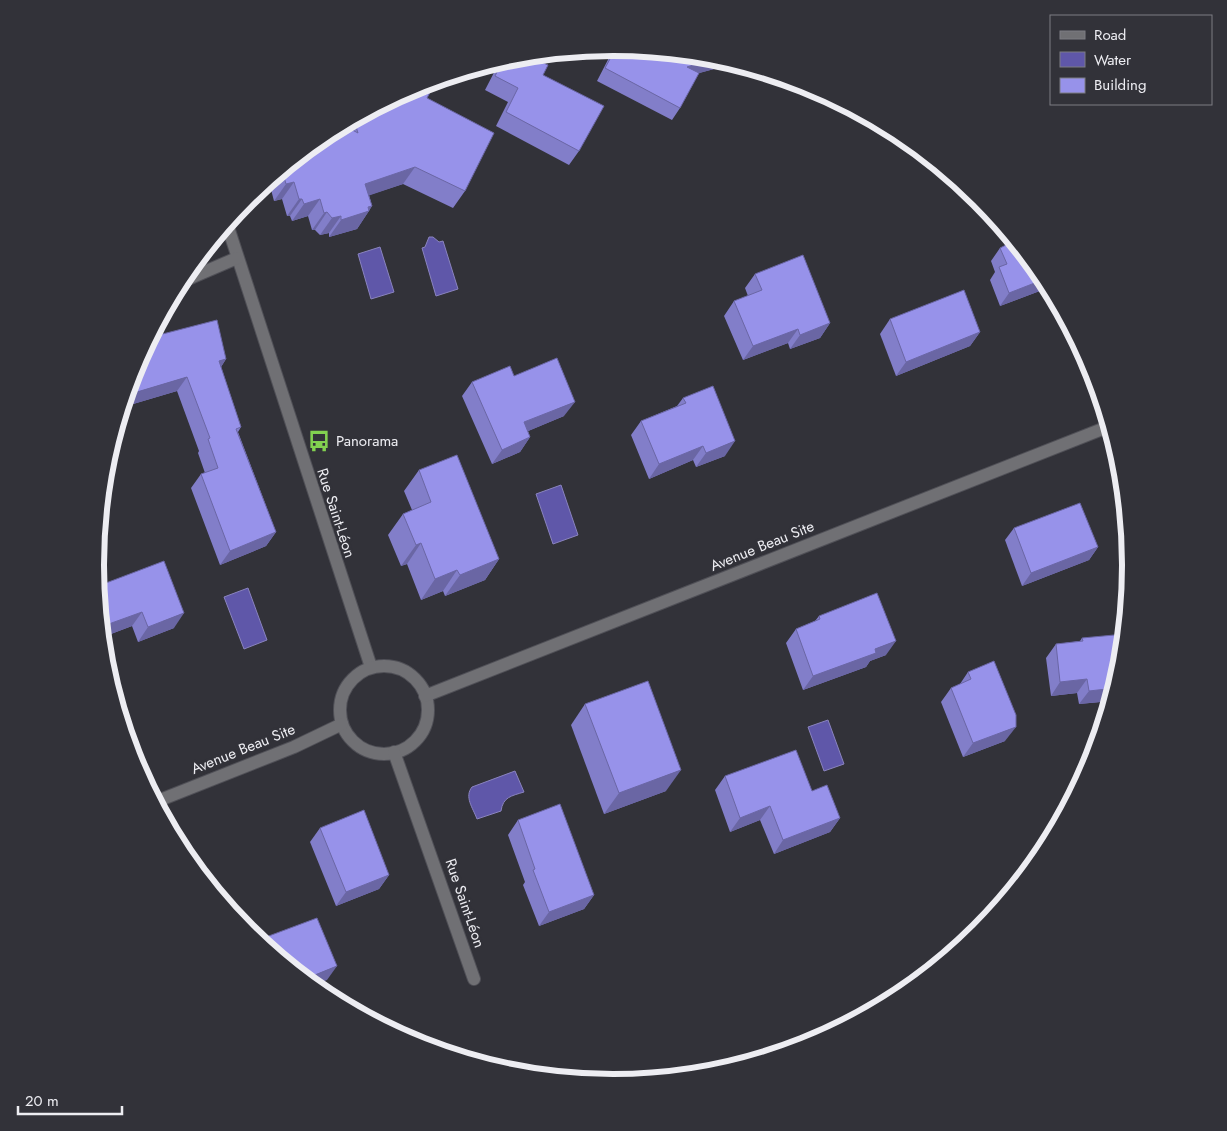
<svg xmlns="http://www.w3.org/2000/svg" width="1227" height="1131" font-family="Jost,sans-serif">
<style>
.water{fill:#5f57a9;stroke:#8a84bf}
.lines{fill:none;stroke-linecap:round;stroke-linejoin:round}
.minor-casing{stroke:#505057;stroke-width:14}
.minor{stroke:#707074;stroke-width:12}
.wall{fill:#827ec9}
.shaded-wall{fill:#6a66a4}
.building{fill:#9792ea;stroke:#6a66a4}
.labels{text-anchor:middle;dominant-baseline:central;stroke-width:5;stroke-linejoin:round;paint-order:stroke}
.poi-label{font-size:15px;fill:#ededf2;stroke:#323239;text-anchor:start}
.street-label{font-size:15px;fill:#ededf2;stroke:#323239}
.rim{fill:none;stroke:#ededf2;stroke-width:6}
</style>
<rect width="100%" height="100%" fill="#323239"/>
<!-- water -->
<g class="water">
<polygon points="429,237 433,237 439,242 443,241 458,289 436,296 422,248 425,247"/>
<polygon points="380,247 394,292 371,299 358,254"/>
<polygon points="561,485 578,535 553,544 536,494"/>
<polygon points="248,588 267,640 244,649 224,597"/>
<polygon points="828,720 844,764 824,771 808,727"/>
<path d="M 515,771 L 524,792 C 511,796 503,797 501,811 L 477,819 C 473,808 464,797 472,787 Z"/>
</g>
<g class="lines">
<!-- minor casing -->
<g class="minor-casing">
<g id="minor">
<polyline points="227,224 371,667"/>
<polyline points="181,282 237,258"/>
<circle cx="384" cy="710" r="44"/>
<polyline points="425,696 1110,426"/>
<polyline points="394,752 474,979"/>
<polyline points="155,802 294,747 342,724"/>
</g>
</g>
<!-- minor -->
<use href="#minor" class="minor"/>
</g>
<!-- wall -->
<g class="wall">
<polygon points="614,48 658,52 676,61 680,54 715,58 721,59 714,69 699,73 680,108 672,120 597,81"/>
<polygon points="513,57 539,61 543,75 579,151 569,165 496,126 508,102 485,90 500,61"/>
<polygon points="416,87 427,98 465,191 453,208 403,184 369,195 372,206 357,229 329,237 329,233 320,235 315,230 312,230 308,216 292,221 290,216 287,216 282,199 274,201 269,182 326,135"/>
<polygon points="1000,248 1045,289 1000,306 990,280 995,272 991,261"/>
<polygon points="755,274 830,323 820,338 790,349 788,343 743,360 724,316 734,301 748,296 745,288"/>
<polygon points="890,319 980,332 970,346 896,376 880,334"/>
<polygon points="226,359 221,367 241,427 238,432 276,532 266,546 220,565 191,488 201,474 205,473 198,453 199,451 177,391 123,407"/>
<polygon points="514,376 564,416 528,431 530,437 520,452 492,464 462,396 472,382"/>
<polygon points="683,398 725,456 696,467 693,460 649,479 631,435 641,421 677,406"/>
<polygon points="419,470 499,559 485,580 445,596 443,591 421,600 407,564 401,566 388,535 403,514 412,510 404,491"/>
<polygon points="1014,528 1098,547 1089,560 1022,586 1005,540"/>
<polygon points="98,586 174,628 138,642 132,626 103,637"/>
<polygon points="819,616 886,655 870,661 866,667 803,690 786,643 796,629 815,621"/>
<polygon points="1082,638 1121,667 1111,701 1079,704 1077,693 1051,696 1046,658 1056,644 1080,641"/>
<polygon points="968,672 1005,741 963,757 941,702 951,688 960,684"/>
<polygon points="585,704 666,791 604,814 571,725"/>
<polygon points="725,776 812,791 840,818 830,832 774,854 760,820 730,832 715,790"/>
<polygon points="518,820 594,895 584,909 539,926 523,885 525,882 508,835"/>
<polygon points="320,828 389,875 379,889 336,906 310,842"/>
</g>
<!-- shaded-wall -->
<g class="shaded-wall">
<polygon points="716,58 721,59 714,69 678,79 687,67"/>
<polygon points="415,167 403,184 353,201 365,184"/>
<polygon points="294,182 282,199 274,201 286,184"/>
<polygon points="299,199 302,199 290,216 287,216"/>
<polygon points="320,199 308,216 292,221 304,204"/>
<polygon points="372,206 368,212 369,211 357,229 329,237 341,220"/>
<polygon points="327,212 315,230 312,230 324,213"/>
<polygon points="341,216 329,233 320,235 332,218"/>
<polygon points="1045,279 1048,284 1045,289 1000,306 1009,293"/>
<polygon points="830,323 820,338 790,349 800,335"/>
<polygon points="798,329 788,343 743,360 753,346"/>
<polygon points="980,332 970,346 896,376 906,362"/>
<polygon points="226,359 217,373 219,361"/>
<polygon points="187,377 177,391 123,407 127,395"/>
<polygon points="575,402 564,416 514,437 524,422"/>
<polygon points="530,437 520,452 492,464 502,450"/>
<polygon points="735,441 725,456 696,467 706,453"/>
<polygon points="703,446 693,460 649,479 659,464"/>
<polygon points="276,532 266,546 220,565 230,551"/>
<polygon points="421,543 407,564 401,566 416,545"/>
<polygon points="1098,547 1089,560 1022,586 1031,573"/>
<polygon points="499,559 485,580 445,596 460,575"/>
<polygon points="457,570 443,591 421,600 435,579"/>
<polygon points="142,612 132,626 103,637 102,631 106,625"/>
<polygon points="184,613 174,628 138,642 148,627"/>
<polygon points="896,641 886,655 870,661 866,667 803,690 813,676 875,649"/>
<polygon points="1087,679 1077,693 1051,696 1060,682"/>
<polygon points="1115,688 1111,701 1079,704 1089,691"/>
<polygon points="1016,727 1005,741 963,757 973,743"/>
<polygon points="681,770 666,791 604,814 619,793"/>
<polygon points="770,806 760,820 730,832 740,818"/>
<polygon points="840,818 830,832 774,854 783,840"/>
<polygon points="389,875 379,889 336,906 346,892"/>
<polygon points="594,895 584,909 539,926 549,912"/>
<polygon points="337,966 327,980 313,986 305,979"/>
</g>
<!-- building -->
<g class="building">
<polygon points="616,48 658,52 678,62 682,54 716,58 687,67 699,73 680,108 605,68"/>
<polygon points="543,54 539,61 548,65 543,75 604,106 579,151 506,112 518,88 495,76 503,60 513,57"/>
<polygon points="432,82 435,83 427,98 494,133 465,191 415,167 365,184 372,206 368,207 369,211 341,220 341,216 332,218 327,212 324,213 320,199 304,204 302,199 299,199 294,182 286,184 282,170 326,135 343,125 358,133 354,120 387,102 392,101 393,99 416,87"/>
<polygon points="1014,241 1045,279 1009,293 999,267 1007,264 1000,248"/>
<polygon points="803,255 830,323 800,335 798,329 753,346 734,301 762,290 755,274"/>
<polygon points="964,290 980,332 906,362 890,319"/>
<polygon points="217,320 226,359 219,361 241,427 236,429 276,532 230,551 201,474 218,468 208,439 210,438 187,377 127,395 135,367 151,337"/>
<polygon points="557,358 575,402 524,422 530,437 502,450 472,382 510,366 514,376"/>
<polygon points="713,386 735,441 706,453 703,446 659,464 641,421 686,403 683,398"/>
<polygon points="457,455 499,559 460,575 457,570 435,579 421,543 416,545 403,514 431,502 419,470"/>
<polygon points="1080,503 1098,547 1031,573 1014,528"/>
<polygon points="164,561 184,613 148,627 142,612 106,625 100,607 98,586"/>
<polygon points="877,593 896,641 875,649 876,653 813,676 796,629 820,619 819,616"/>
<polygon points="1125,634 1121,667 1115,688 1089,691 1087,679 1060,682 1056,644 1083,641 1082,638"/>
<polygon points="994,661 1016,715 1016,727 973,743 951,688 971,679 968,672"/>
<polygon points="648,681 681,770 619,793 585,704"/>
<polygon points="796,750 812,791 827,785 840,818 783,840 770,806 740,818 725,776"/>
<polygon points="560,804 594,895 549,912 533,870 535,869 518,820"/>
<polygon points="364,810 389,875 346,892 320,828"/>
<polygon points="317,918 337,966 305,979 258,940"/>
</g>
<!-- icons -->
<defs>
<g id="bus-bare" transform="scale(1.725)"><path d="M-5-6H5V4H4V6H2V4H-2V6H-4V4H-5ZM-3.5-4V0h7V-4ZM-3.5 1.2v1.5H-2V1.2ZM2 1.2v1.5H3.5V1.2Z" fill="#82d050" stroke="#323239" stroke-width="2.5" paint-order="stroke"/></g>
</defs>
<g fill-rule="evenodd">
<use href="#bus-bare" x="319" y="441"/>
</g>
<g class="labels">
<!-- poi labels -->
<g class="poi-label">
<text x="336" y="441">Panorama</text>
</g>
<!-- street labels -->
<g class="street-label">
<text transform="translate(336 513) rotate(72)">Rue Saint-Léon</text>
<text transform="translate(762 546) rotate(-22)">Avenue Beau Site</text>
<text transform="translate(243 749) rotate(-22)">Avenue Beau Site</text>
<text transform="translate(465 903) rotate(71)">Rue Saint-Léon</text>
</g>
</g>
<!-- crop -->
<path d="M0 0H1227V1131H0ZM104 565a509 509 0 1 1 1018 0a509 509 0 1 1-1018 0Z" fill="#323239" fill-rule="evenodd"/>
<path class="rim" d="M104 565a509 509 0 1 1 1018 0a509 509 0 1 1-1018 0Z"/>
<!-- legend -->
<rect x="1050" y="15" width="162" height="90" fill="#323239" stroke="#7d7d83"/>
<rect x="1060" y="31" width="25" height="8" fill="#707074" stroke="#7d7d83"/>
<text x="1094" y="40" font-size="15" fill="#ededf2">Road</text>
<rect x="1060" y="52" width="25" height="15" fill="#5f57a9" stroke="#7d7d83"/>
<text x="1094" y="65" font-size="15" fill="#ededf2">Water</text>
<rect x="1060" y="78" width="25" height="15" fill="#9792ea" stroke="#7d7d83"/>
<text x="1094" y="90" font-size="15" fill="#ededf2">Building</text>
<!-- scale -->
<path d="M18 1106v8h104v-8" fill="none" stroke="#ededf2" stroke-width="2.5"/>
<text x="25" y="1106" font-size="15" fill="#ededf2" stroke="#323239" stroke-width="4" paint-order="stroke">20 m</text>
</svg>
